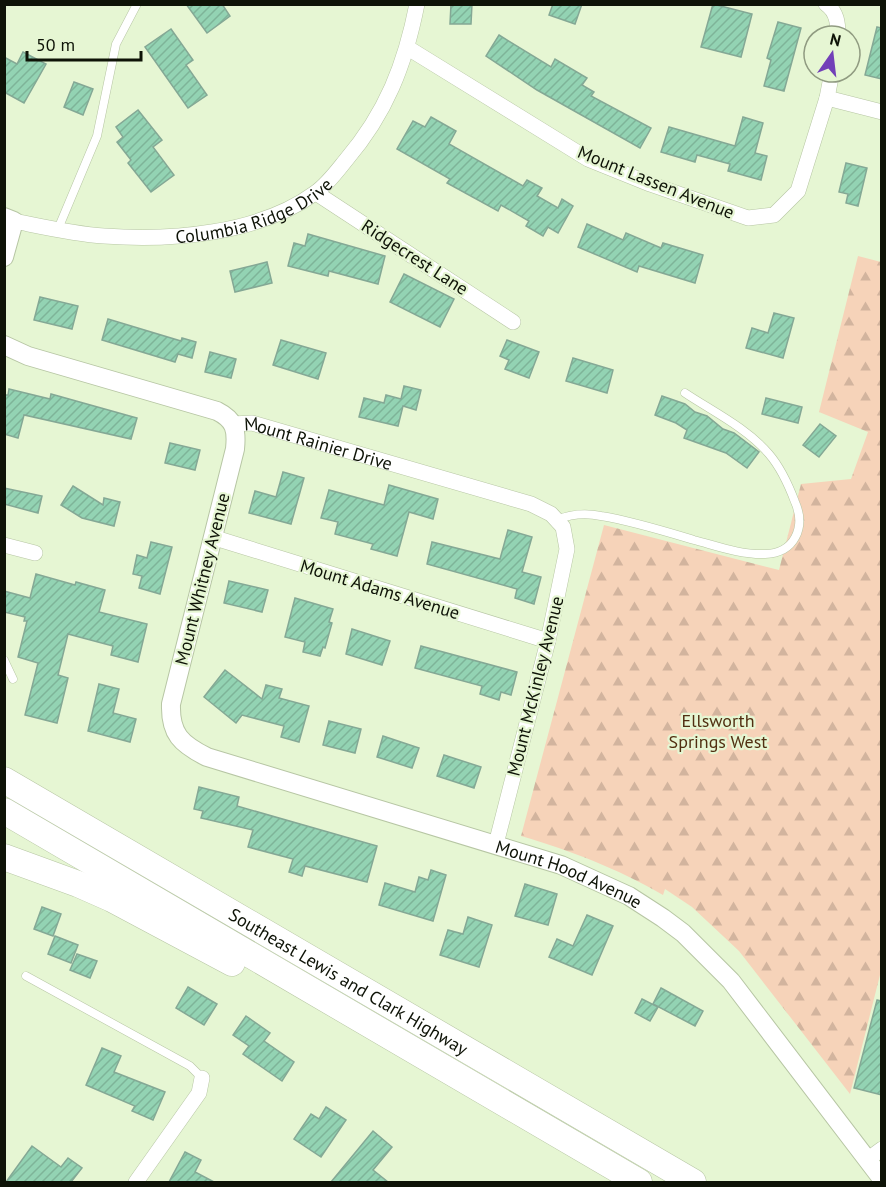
<svg xmlns="http://www.w3.org/2000/svg" width="886" height="1187" font-family="'PT Sans',sans-serif">
<style>
.forest{fill:url(#forest-firs)}
.building{fill:url(#building-hatch);stroke:#84a895;stroke-width:1.5}
.lines{fill:none;stroke-linecap:round;stroke-linejoin:round}
.service-casing{stroke:#b7c6a4;stroke-width:9}
.minor-casing{stroke:#b7c6a4;stroke-width:16}
.tertiary-casing{stroke:#b7c6a4;stroke-width:20}
.motorway-casing{stroke:#b7c6a4;stroke-width:27}
.service{stroke:#fff;stroke-width:8}
.minor{stroke:#fff;stroke-width:15}
.tertiary{stroke:#fff;stroke-width:18}
.motorway{stroke:#fff;stroke-width:26}
.labels{text-anchor:middle;dominant-baseline:central;stroke-width:4.5;stroke-linejoin:round;paint-order:stroke}
.street-label{font-size:18px;fill:#0e1307;stroke:#e6f6d3}
.park-label{font-size:18px;fill:#512f11;stroke:#e6f6d3}
</style>
<defs>
<pattern id="forest-firs" width="22" height="20" patternUnits="userSpaceOnUse" patternTransform="scale(1.5)"><rect width="22" height="20" fill="#f6d3b9"/><path d="M5 1l3.5 6h-7zM16 11l3.5 6h-7z" fill="#d2b49e"/></pattern>
<pattern id="building-hatch" width="6" height="6" patternUnits="userSpaceOnUse" patternTransform="scale(1.5)"><rect width="6" height="6" fill="#93d3b3"/><path d="M-1 1l2-2M0 6l6-6M5 7l2-2" fill="none" stroke="#7eb498"/></pattern>
</defs>
<rect width="100%" height="100%" fill="#e6f6d3"/>
<!-- forest -->
<path class="forest" d="M 858,256 L 881,262 L 882,967 L 850,1094 L 739,951 L 692,907 L 665,889 L 663,895 C 616,868 572,851 521,836 L 604,525 L 779,570 L 801,484 L 851,479 L 868,432 L 819,412 Z"/>
<!-- building -->
<g class="building">
<polygon points="186,4 222,4 230,16 207,33"/>
<polygon points="451,4 472,4 471,24 450,24"/>
<polygon points="553,4 582,4 575,24 549,15"/>
<polygon points="713,4 752,14 741,57 701,47"/>
<polygon points="778,22 801,28 784,91 764,86 771,60 767,58"/>
<polygon points="877,27 882,28 882,79 865,75"/>
<polygon points="171,29 193,60 186,65 207,95 188,108 145,47"/>
<polygon points="499,35 551,67 555,59 587,78 582,85 594,92 591,96 651,128 640,148 537,90 486,56"/>
<polygon points="23,52 46,64 24,103 4,92 4,57 17,64"/>
<polygon points="74,82 93,89 83,115 64,107"/>
<polygon points="138,110 162,140 153,147 174,175 151,192 128,163 131,160 117,142 123,137 116,127"/>
<polygon points="431,117 456,131 449,144 523,186 527,180 542,188 537,196 558,208 562,199 573,206 558,233 548,227 543,236 526,226 529,221 501,205 498,211 447,183 450,179 397,149 413,121 425,127"/>
<polygon points="743,117 763,123 755,153 767,156 761,180 728,171 730,164 697,155 695,162 661,152 669,127 735,146"/>
<polygon points="846,163 867,168 858,206 846,203 848,194 839,192"/>
<polygon points="587,224 623,240 626,233 661,248 663,243 703,255 695,283 639,266 637,272 578,247"/>
<polygon points="308,234 385,256 378,284 329,271 328,276 288,266 294,243 305,246"/>
<polygon points="267,262 272,283 235,292 230,271"/>
<polygon points="404,274 454,299 440,327 390,302"/>
<polygon points="40,297 78,306 72,329 34,320"/>
<polygon points="774,313 794,318 783,358 746,348 752,328 768,333"/>
<polygon points="108,319 181,341 182,338 196,342 192,358 178,354 175,362 102,340"/>
<polygon points="281,340 326,353 318,379 273,365"/>
<polygon points="507,340 539,352 529,378 505,369 509,360 500,356"/>
<polygon points="210,352 236,359 231,378 205,372"/>
<polygon points="573,358 613,370 607,393 566,381"/>
<polygon points="404,386 421,390 416,410 403,406 398,426 359,417 364,398 384,403 386,395 401,399"/>
<polygon points="9,389 50,399 51,394 137,418 131,439 24,415 18,438 4,434 4,395 8,395"/>
<polygon points="662,396 685,404 695,412 707,416 723,429 734,433 759,452 747,468 726,453 684,438 687,430 676,423 655,415"/>
<polygon points="766,398 802,407 798,423 762,414"/>
<polygon points="820,424 836,436 819,457 803,445"/>
<polygon points="170,443 200,450 195,470 165,463"/>
<polygon points="283,472 304,478 291,524 249,513 255,491 276,497"/>
<polygon points="389,485 438,499 433,519 409,512 397,556 371,549 373,544 335,534 338,522 321,518 329,490 384,505"/>
<polygon points="73,486 103,505 104,498 120,502 114,526 82,518 61,505"/>
<polygon points="4,488 42,496 38,513 4,504"/>
<polygon points="508,530 532,537 522,572 541,577 534,604 515,598 517,589 427,564 432,542 500,559"/>
<polygon points="151,542 172,547 160,594 139,588 142,576 133,574 137,555 147,558"/>
<polygon points="36,574 75,585 76,582 105,590 99,612 147,624 138,662 111,655 113,646 68,634 58,675 68,678 57,723 25,715 38,663 18,657 27,621 24,621 25,617 4,612 4,591 30,598"/>
<polygon points="229,581 268,590 262,612 224,603"/>
<polygon points="295,598 333,609 329,622 332,623 325,648 323,647 320,656 303,652 305,642 285,637"/>
<polygon points="352,629 390,641 382,665 346,654"/>
<polygon points="421,646 517,672 511,695 501,692 499,700 480,694 482,686 415,668"/>
<polygon points="225,670 262,699 266,685 282,689 279,698 309,706 299,742 281,737 284,726 242,715 236,723 204,697"/>
<polygon points="99,684 119,689 113,713 136,719 130,742 88,731"/>
<polygon points="329,721 361,729 355,753 323,745"/>
<polygon points="383,736 419,748 412,768 377,757"/>
<polygon points="444,755 481,767 474,788 437,776"/>
<polygon points="199,787 239,797 237,806 377,846 367,882 305,866 302,876 289,872 293,859 248,847 253,830 201,818 203,811 194,809"/>
<polygon points="431,870 446,875 433,921 379,905 385,883 415,892 419,877 428,880"/>
<polygon points="525,884 557,894 548,925 515,916"/>
<polygon points="42,907 61,914 53,936 34,929"/>
<polygon points="587,915 613,926 592,975 549,957 557,939 573,946"/>
<polygon points="468,917 492,925 479,967 440,955 448,930 463,934"/>
<polygon points="55,936 78,945 71,963 48,954"/>
<polygon points="77,954 97,961 90,978 70,970"/>
<polygon points="188,987 217,1004 204,1025 176,1008"/>
<polygon points="661,988 703,1011 695,1026 653,1004"/>
<polygon points="642,999 658,1007 650,1021 635,1013"/>
<polygon points="877,1000 882,1001 882,1095 854,1088"/>
<polygon points="246,1016 270,1033 264,1041 294,1062 282,1081 243,1054 249,1046 233,1035"/>
<polygon points="102,1048 121,1056 114,1072 165,1092 153,1120 132,1111 135,1106 86,1085"/>
<polygon points="326,1107 346,1120 321,1157 294,1139 311,1114 319,1119"/>
<polygon points="373,1131 392,1147 373,1170 388,1182 331,1182"/>
<polygon points="32,1146 61,1167 68,1158 82,1168 71,1182 6,1182"/>
<polygon points="185,1152 201,1160 195,1172 214,1182 169,1182"/>
</g>
<g class="lines">
<!-- service casing -->
<g class="service-casing">
<g id="service">
<polyline points="58,229 97,136 116,44 137,4"/>
<path d="M 557,520 C 571,514 586,513 601,516 C 632,521 664,531 694,540 C 717,546 741,555 765,554 C 795,553 806,527 795,502 C 789,486 781,468 769,454 C 747,428 712,411 685,393"/>
<polyline points="4,660 13,679"/>
<polyline points="26,976 190,1066 202,1078"/>
</g>
</g>
<!-- minor casing -->
<g class="minor-casing">
<g id="minor">
<path d="M 826,4 C 837,12 838,23 838,36"/>
<polyline points="408,48 588,159 650,184 748,218 774,215 798,191 827,98 832,72"/>
<polyline points="827,98 882,112"/>
<polyline points="316,193 513,322"/>
<path id="s1" d="M 14,221 C 44,227 74,234 104,236 C 171,241 259,234 315,193 C 327,185 337,171 346,160 C 386,113 405,65 417,4"/>
<path id="s2" d="M 233,424 L 252,423 L 531,504 L 551,514 L 563,527 L 567,549 L 548,641 L 496,844"/>
<polyline points="212,537 548,641"/>
<polyline points="4,545 35,553"/>
<polyline points="867,1160 882,1149"/>
<polyline points="136,1182 199,1093 202,1078"/>
</g>
</g>
<!-- tertiary casing -->
<g class="tertiary-casing">
<g id="tertiary">
<polyline points="4,217 14,221 4,257"/>
<path id="s3" d="M 4,345 L 28,356 L 217,411 C 235,420 237,430 235,449 L 171,704 C 170,734 181,744 207,757 L 561,865 L 629,896 L 663,918 L 683,933 L 731,981 L 882,1179"/>
</g>
</g>
<!-- motorway casing -->
<g class="motorway-casing">
<g id="motorway">
<path id="s4" d="M 4,780 L 693,1182"/>
<polyline points="4,811 639,1182"/>
<polyline points="4,857 78,884 112,899 232,963"/>
</g>
</g>
<!-- service -->
<use href="#service" class="service"/>
<!-- minor -->
<use href="#minor" class="minor"/>
<!-- tertiary -->
<use href="#tertiary" class="tertiary"/>
<!-- motorway -->
<use href="#motorway" class="motorway"/>
</g>
<g class="labels">
<!-- street labels -->
<g class="street-label">
<text transform="translate(656 182) rotate(22)">Mount Lassen Avenue</text>
<text stroke="none"><textPath href="#s1" startOffset="246">Columbia Ridge Drive</textPath></text>
<text transform="translate(415 257) rotate(33)">Ridgecrest Lane</text>
<text stroke="none"><textPath href="#s2" startOffset="88">Mount Rainier Drive</textPath></text>
<text transform="translate(202 579) rotate(-76)">Mount Whitney Avenue</text>
<text transform="translate(380 589) rotate(17)">Mount Adams Avenue</text>
<text transform="translate(535 686) rotate(-76)">Mount McKinley Avenue</text>
<text stroke="none"><textPath href="#s3" startOffset="982">Mount Hood Avenue</textPath></text>
<text stroke="none"><textPath href="#s4" startOffset="399">Southeast Lewis and Clark Highway</textPath></text>
</g>
<!-- park labels -->
<g class="park-label">
<text x="718" y="720">Ellsworth<tspan x="718" dy="21">Springs West</tspan></text>
</g>
</g>
<!-- border -->
<rect width="886" height="1187" fill="none" stroke="#0e1307" stroke-width="12"/>
<!-- north arrow -->
<g transform="translate(832 54) rotate(14)"><circle r="28" fill="#e6f6d3" stroke="#909b81" stroke-width="1.5"/>
<path d="M0-4.5L10 22L0 15L-10 22Z" fill="#7240b8"/>
<text y="-9" font-size="16" font-weight="bold" text-anchor="middle" fill="#0e1307">N</text>
</g>
<!-- scale -->
<path d="M27 51v9h114v-9" fill="none" stroke="#0e1307" stroke-width="3"/>
<text x="36" y="51" font-size="18" fill="#0e1307" stroke="#e6f6d3" stroke-width="4.5" paint-order="stroke">50 m</text>
</svg>
